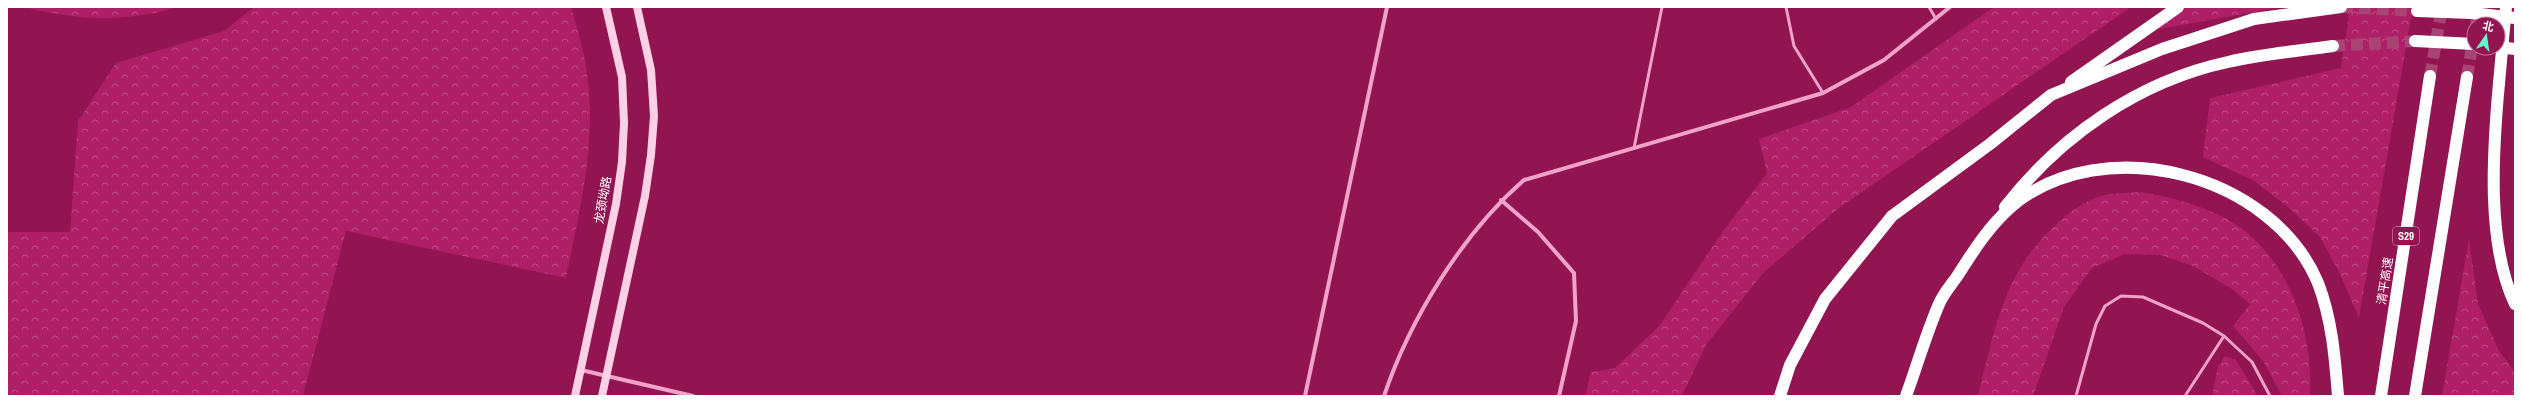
<svg xmlns="http://www.w3.org/2000/svg" width="2522" height="403" font-family="'Archivo Narrow','Noto Sans SC',sans-serif">
<style>
.forest{fill:url(#forest-crowns)}
.lines{fill:none;stroke-linecap:round;stroke-linejoin:round}
.highway-tunnel{stroke:#a84373;stroke-width:12;stroke-dasharray:12 6;stroke-linecap:butt}
.lane{stroke:#f1a2c9;stroke-width:3}
.street{stroke:#f1a2c9;stroke-width:4}
.secondary{stroke:#fcd0e5;stroke-width:8}
.highway{stroke:#fff;stroke-width:12}
.highway-bridge{stroke:#fff;stroke-width:12}
.labels{text-anchor:middle;dominant-baseline:central;stroke-width:3;stroke-linejoin:round;paint-order:stroke}
.shield{fill:#921450;stroke:#deb8ca;stroke-width:1}
.shield-label{font-size:11px;font-weight:bold;fill:#fff}
.street-label{font-size:12px;fill:#fff;stroke:#921450}
</style>
<defs>
<pattern id="forest-crowns" width="20" height="18" patternUnits="userSpaceOnUse"><rect width="20" height="18" fill="#ae1f66"/><path d="M2 6a3 3 0 1 1 6 0M12 15a3 3 0 1 1 6 0" fill="none" stroke="#be4c85"/></pattern>
</defs>
<rect width="100%" height="100%" fill="#921450"/>
<!-- forest -->
<g class="forest">
<path d="M 24,7 L 177,7 C 127,23 74,20 24,7 Z"/>
<path d="M 254,7 L 571,7 C 578,31 586,56 588,81 C 596,148 579,213 566,278 L 346,231 L 303,396 L 7,396 L 7,232 L 70,232 L 78,121 L 116,63 L 224,31 Z"/>
<polygon points="1994,7 2131,7 1839,208 1764,272 1706,345 1682,396 1585,396 1591,372 1615,368 1660,325 1721,234 1767,173 1759,139 1851,107"/>
<polygon points="2176,7 2283,7 2143,32"/>
<polygon points="2350,7 2413,7 2359,318 2340,274 2320,237 2288,207 2254,181 2203,157 2210,98 2341,68"/>
<path d="M 2141,192 C 2171,197 2198,204 2225,218 C 2287,251 2314,330 2310,396 L 2282,396 L 2263,361 L 2233,326 L 2250,304 L 2232,289 L 2193,266 L 2161,255 L 2125,254 L 2092,268 L 2064,307 L 2033,396 L 1978,396 C 1995,328 2004,269 2060,221 C 2072,210 2088,199 2105,195 C 2116,193 2129,193 2141,192 Z"/>
<polygon points="2469,239 2478,304 2499,351 2515,372 2515,396 2442,396"/>
<polygon points="2225,356 2236,360 2258,396 2212,396 2218,366"/>
</g>
<g class="lines">
<!-- highway-tunnel -->
<g class="highway-tunnel">
<polyline points="2341,7 2417,11"/>
<polyline points="2476,24 2478,7"/>
<polyline points="2333,46 2415,41"/>
<polyline points="2430,76 2442,7"/>
<polyline points="2467,77 2474,34"/>
</g>
<!-- lane -->
<g class="lane">
<polyline points="1786,7 1794,46 1823,93"/>
<polyline points="1929,7 1936,19"/>
<polyline points="1634,148 1662,7"/>
<polyline points="2076,396 2096,324 2105,306 2121,296 2143,297 2203,323 2224,336 2252,362 2270,396"/>
<polyline points="2185,396 2224,336"/>
</g>
<!-- street -->
<g class="street">
<polyline points="1501,200 1538,232 1574,273 1576,321 1559,396"/>
<polyline points="581,370 693,396"/>
<polyline points="1305,396 1387,7"/>
<path d="M 1384,396 C 1410,319 1462,234 1524,180 L 1823,93 L 1884,60 L 1950,7"/>
</g>
<!-- secondary -->
<g class="secondary">
<polyline points="575,396 616,204 622,162 624,123 622,77 606,7"/>
<polyline points="602,396 645,196 651,155 654,116 651,70 637,7"/>
</g>
<!-- highway -->
<g class="highway">
<polyline points="2417,11 2472,13 2515,18"/>
<polyline points="2415,41 2474,44"/>
<polyline points="2498,47 2515,49"/>
<polyline points="2071,82 2178,7"/>
<path d="M 2499,83 C 2493,149 2486,243 2515,304"/>
<path d="M 2005,207 C 2060,136 2139,81 2228,62 C 2262,54 2298,51 2333,46"/>
<polyline points="1780,396 1790,365 1825,299 1892,216 1990,144 2051,95 2162,49 2254,19 2341,7"/>
<path d="M 1906,396 C 1917,366 1926,334 1939,304 C 1943,294 1952,284 1958,275 C 1974,250 1989,226 2012,206 C 2103,130 2272,173 2318,283 C 2332,319 2335,358 2338,396"/>
<polyline points="2381,396 2430,76"/>
<polyline points="2415,396 2467,77"/>
</g>
<!-- highway-bridge -->
<polyline class="highway-bridge" points="2499,83 2506,7"/>
</g>
<g class="labels">
<!-- shield labels -->
<rect class="shield" x="2393" y="227" width="26" height="18" rx="3"/>
<g class="shield-label">
<text x="2406" y="236">S29</text>
</g>
<!-- street labels -->
<g class="street-label">
<text transform="translate(603 200) rotate(-80)">龙颈坳路</text>
<text transform="translate(2385 281) rotate(-81)">清平高速</text>
</g>
</g>
<!-- border -->
<rect width="2522" height="403" fill="none" stroke="#ffffff" stroke-width="16"/>
<!-- north arrow -->
<g transform="translate(2486 36) rotate(13)"><circle r="19" fill="#921450" stroke="#be7296"/>
<path d="M0-3L7 15L0 10L-7 15Z" fill="#62ffcb"/>
<text y="-6" font-size="11" font-weight="bold" text-anchor="middle" fill="#ffffff">北</text>
</g>
</svg>
